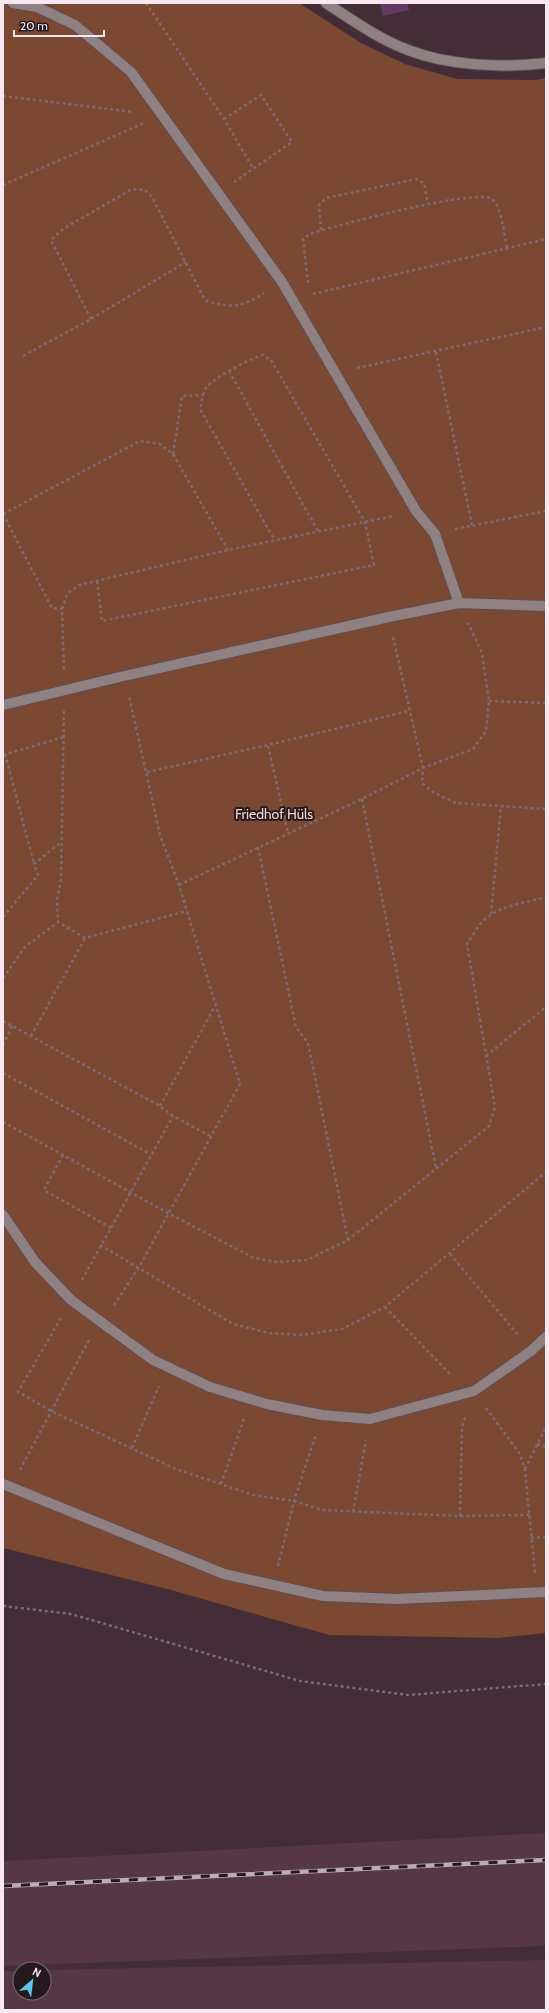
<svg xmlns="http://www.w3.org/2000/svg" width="549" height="2013" font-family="Cabin,sans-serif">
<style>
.built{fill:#563745}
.green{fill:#7b4832}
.building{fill:#613b62}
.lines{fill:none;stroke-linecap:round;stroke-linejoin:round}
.minor-casing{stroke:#624b55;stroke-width:12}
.path{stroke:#7f6973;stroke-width:2.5;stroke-dasharray:3 3;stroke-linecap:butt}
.minor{stroke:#8f8181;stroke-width:10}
.rail-casing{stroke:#beabb3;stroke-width:4.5}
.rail{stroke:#24191e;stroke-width:3;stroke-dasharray:9;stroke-linecap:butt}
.labels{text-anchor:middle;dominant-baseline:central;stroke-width:4;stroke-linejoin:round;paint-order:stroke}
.park-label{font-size:14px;fill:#f8d6c7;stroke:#24191e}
</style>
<rect width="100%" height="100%" fill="#452d38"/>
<!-- built -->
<g class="built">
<polygon points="546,1833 546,1946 3,1966 3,1861"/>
<polygon points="546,1960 546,2010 3,2010 3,1971 20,1971 20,1993 44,1993 44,1970"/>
</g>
<!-- green -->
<polygon class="green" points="3,3 299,3 361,43 405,64 457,79 536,80 546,78 546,1633 498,1638 329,1635 171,1590 3,1548"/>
<!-- building -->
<polygon class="building" points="380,3 407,3 409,10 383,16"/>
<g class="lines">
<!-- minor casing -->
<g class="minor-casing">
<g id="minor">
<polyline points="13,3 37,7 75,25 131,72 282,282 416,511 435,534 459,603"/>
<path d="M 326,3 C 352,20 379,39 408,50 C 449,66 503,68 546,63"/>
<polyline points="3,705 124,676 389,617 459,603 546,606"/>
<polyline points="3,1215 35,1262 71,1300 153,1360 210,1387 267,1404 322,1415 370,1419 474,1391 531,1351 546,1337"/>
<polyline points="3,1484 224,1574 323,1596 397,1599 546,1592"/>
</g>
</g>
<!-- path -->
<g class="path">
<polyline points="146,3 224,119 253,168"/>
<polyline points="3,96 134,112"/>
<polyline points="224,119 261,95 292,142 234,182"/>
<polyline points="3,185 144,123"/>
<polyline points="321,230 319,205 326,198 416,179 424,183 428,204"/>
<path d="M 308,283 L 303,239 L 310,234 C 333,226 477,188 492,199 C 502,206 504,235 507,248"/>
<polyline points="313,294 546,239"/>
<path d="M 91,319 L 51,240 L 63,229 L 132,189 L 145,190 L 152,197 L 205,300 C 230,309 242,307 264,293"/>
<polyline points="436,352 472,525"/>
<polyline points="23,356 91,319 186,262"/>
<polyline points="357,368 546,327"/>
<polyline points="229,371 319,533"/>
<polyline points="173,454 182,396 203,395"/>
<polyline points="3,514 140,441 160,444 173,454 228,550"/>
<polyline points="3,514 52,608 62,609"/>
<polyline points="455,529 546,511"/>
<path d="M 97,581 L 102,621 L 374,565 L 365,522 L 271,360 L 263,355 C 251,358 213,378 206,388 C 202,395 202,402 200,409 L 275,541"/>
<polyline points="393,637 423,768 422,783 434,793 456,803 546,809"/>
<polyline points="64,669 62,609 67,594 79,585 228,550 394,516"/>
<polyline points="489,701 546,703"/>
<polyline points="64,711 61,880 57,900 58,922 85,938 187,911"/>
<polyline points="268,746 288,833"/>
<polyline points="5,754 34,864"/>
<polyline points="3,755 64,737"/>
<polyline points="147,772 268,745 409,711"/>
<polyline points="362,799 436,1168"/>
<polyline points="258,847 296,1027 308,1043 348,1240"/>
<polyline points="179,885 362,799 423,768 473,749 486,731 489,701 482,653 468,623"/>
<polyline points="491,914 501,806"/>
<polyline points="3,917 38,875 34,864 61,842"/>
<polyline points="3,978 25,947 58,922"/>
<polyline points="3,1021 160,1106 173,1116 212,1137"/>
<polyline points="31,1036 85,938"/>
<polyline points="3,1045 12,1026"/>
<polyline points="486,1056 546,1007"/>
<polyline points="3,1073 150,1154"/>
<polyline points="160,1106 215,1006"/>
<path d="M 3,1122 L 168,1213 L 254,1258 L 277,1262 L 307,1260 L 348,1240 L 489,1126 L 495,1107 L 467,944 C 472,937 477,927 483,921 C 499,905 525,903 546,897"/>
<polyline points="63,1155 44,1190 111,1228"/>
<polyline points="100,1245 233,1324 269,1333 301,1335 342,1329 385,1307 546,1172"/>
<polyline points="450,1254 518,1335"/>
<polyline points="82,1280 173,1116"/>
<polyline points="114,1305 139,1267 240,1084 179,885 160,835 129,696"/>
<polyline points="385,1307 451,1375"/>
<polyline points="61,1318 18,1392 51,1411 176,1469 253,1495 294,1501 322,1510 460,1516 530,1515"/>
<polyline points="486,1408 520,1454 525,1470 535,1573"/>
<polyline points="537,1444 546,1447"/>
<polyline points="132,1448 159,1386"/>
<polyline points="525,1469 546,1427"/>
<polyline points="20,1470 89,1340"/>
<polyline points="221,1484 244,1419"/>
<polyline points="353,1512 366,1440"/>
<polyline points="460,1516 462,1427 466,1415"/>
<polyline points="531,1538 546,1537"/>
<polyline points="278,1566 294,1501 316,1434"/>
<polyline points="3,1606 71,1614 300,1681 408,1695 546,1684"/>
</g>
<!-- minor -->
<use href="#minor" class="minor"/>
<!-- rail casing -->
<g class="rail-casing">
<polyline id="rail" points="3,1886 546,1860"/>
</g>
<!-- rail -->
<use href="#rail" class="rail"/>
</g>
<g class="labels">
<!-- park labels -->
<g class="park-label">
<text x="274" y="814">Friedhof Hüls</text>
</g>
</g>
<!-- border -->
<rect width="549" height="2013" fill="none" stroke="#f9e8ef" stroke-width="8"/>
<!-- north arrow -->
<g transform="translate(32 1981) rotate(28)"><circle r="19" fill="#24191e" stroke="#796c72"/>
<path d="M0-3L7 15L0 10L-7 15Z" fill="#5dc7e8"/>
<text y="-6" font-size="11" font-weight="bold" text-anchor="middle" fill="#f9e8ef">N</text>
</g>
<!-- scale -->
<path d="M14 30v6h90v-6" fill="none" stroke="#f9e8ef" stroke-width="2"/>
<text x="20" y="30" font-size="12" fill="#f9e8ef" stroke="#24191e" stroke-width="3" paint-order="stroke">20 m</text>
</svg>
